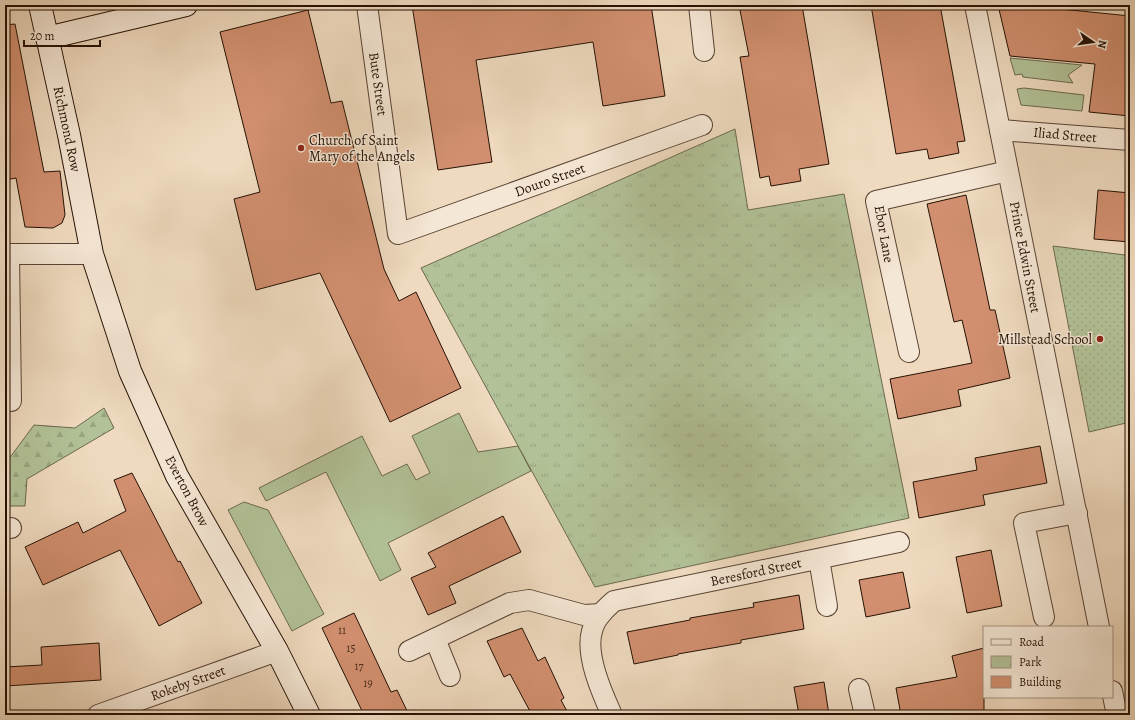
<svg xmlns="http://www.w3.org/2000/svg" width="1135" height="720" font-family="Alegreya,serif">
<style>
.grass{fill:#b2c197;stroke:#6c694e}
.forest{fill:url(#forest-firs);stroke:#6c694e}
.park{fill:url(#park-tufts);stroke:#6c694e}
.garden{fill:url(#garden-dots);stroke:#6c694e}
.building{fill:#d18f6f;stroke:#251105}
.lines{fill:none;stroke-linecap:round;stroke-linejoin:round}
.street-casing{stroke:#584334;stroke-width:22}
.secondary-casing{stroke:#251105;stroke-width:24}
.street{stroke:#f5e7d5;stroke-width:20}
.secondary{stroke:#f5e7d5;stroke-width:22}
.poi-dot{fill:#8f2418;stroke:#f5e7d5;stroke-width:1.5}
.labels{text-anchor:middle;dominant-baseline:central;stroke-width:3;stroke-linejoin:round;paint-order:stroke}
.number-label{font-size:12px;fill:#503020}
.street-label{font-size:14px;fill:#251105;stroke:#f5e7d5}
.poi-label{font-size:14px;fill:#251105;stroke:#f5e7d5;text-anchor:start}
</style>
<defs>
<pattern id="forest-firs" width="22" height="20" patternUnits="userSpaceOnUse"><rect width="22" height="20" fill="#b2c197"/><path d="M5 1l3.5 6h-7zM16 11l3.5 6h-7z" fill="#99a581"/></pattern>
<pattern id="park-tufts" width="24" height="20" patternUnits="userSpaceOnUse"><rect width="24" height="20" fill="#b2c197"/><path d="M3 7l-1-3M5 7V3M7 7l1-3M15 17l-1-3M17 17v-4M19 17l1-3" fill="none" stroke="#99a581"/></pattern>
<pattern id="garden-dots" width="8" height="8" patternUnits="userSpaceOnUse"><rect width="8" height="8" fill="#b2c197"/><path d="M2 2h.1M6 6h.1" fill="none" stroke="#99a581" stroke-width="1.8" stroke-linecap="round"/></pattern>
</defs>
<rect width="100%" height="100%" fill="#efdabf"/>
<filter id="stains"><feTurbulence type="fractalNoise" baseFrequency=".005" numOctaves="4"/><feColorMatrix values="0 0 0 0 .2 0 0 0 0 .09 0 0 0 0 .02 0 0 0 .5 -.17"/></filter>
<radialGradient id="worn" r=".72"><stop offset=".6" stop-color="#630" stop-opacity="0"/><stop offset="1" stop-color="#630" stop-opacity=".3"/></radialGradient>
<!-- grass -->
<g class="grass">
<polygon points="1010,58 1082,65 1068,75 1073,83 1023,77 1022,74 1015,75"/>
<polygon points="1024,88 1084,95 1082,111 1021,105 1017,89"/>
<polygon points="459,413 478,452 518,446 531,471 388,543 401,570 380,581 326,472 266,501 259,488 362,436 382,476 407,464 416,480 430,473 412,436"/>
<polygon points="244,502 268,510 324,614 292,631 228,510"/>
</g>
<!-- forest -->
<polygon class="forest" points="104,408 114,428 27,479 25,506 5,506 5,464 34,425 75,428"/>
<!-- park -->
<polygon class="park" points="735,129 748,210 844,194 909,518 595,587 421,268"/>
<!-- garden -->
<polygon class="garden" points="1053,246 1125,255 1130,281 1130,422 1089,432"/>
<!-- building -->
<g class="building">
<polygon points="412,5 651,5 665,96 603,106 593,42 476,60 492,162 438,170"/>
<polygon points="739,5 802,5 829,164 799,169 801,181 771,186 769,176 760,178 740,57 749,56"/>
<polygon points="871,5 940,5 965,141 957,142 959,153 929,159 927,149 896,154"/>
<polygon points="998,5 1021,5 1130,16 1130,116 1089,112 1095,64 1010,56"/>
<polygon points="308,10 331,103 342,101 384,269 399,301 416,292 461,388 390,422 320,273 256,290 234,199 260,192 220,32"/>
<polygon points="15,24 44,172 60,171 65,215 62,223 53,228 25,227 16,178 5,180 5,25"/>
<polygon points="1098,190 1130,193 1130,242 1094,239"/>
<polygon points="966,195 990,310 995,310 1010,378 958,390 961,406 898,419 890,379 972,363 962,320 954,322 927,204"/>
<polygon points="1040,446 1047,483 983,495 985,505 919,518 913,482 977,470 975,458"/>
<polygon points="132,473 178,562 180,561 202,603 159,626 120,550 43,585 25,547 78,522 83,533 126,511 114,480"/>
<polygon points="503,516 521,552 449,586 456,603 428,615 411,578 436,567 428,553"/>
<polygon points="991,550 1002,606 967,613 956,557"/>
<polygon points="903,572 910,608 866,617 859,580"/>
<polygon points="799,595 804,629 741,640 741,643 678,654 678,655 634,664 627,632 690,620 690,618 754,607 753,603"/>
<polygon points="354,613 391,692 397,690 409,715 364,715 322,628"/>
<polygon points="522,628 538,661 545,657 564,698 561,700 569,715 532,715 510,674 504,677 487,641"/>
<polygon points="99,643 101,680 5,686 5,667 42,665 41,647"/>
<polygon points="984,648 984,715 901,715 896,688 957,677 952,656"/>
<polygon points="824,682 829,715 799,715 794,687"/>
</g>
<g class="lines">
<!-- street casing -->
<g class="street-casing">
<g id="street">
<polyline points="367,5 398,234 702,125"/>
<polyline points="699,5 704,51"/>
<polyline points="975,5 1099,627"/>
<polyline points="1000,130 1130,140"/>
<polyline points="5,254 92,254"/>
<polyline points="9,254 11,401"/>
<polyline points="909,352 876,201 1008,171"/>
<polyline points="5,528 11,528"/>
<polyline points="819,559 827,606"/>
<polyline points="1044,617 1024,523 1077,513"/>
<polyline points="435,639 450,676"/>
<polyline points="409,651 510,603 529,600 584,615 601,614"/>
<polyline points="859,689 865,715"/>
<polyline points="1112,691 1117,715"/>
<polyline points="98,715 277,651"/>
<path d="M 612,715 C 602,693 585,655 592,631 C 595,618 605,609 614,601 L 899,542"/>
</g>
</g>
<!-- secondary casing -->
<g class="secondary-casing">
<g id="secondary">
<polyline points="40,5 69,135 92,254 130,371 177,476 277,651 309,715"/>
<polyline points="47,38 186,5"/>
</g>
</g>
<!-- street -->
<use href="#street" class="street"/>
<!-- secondary -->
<use href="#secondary" class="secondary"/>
</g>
<!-- markers -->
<g class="poi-dot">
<circle cx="301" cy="148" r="4"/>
<circle cx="1100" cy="339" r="4"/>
</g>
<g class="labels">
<!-- number labels -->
<g class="number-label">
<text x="342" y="630">11</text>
<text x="351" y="648">15</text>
<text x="359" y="666">17</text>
<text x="368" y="683">19</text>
</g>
<!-- street labels -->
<g class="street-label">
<text transform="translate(378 84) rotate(82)">Bute Street</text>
<text transform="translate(67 129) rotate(78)">Richmond Row</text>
<text transform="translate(1065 135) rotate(5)">Iliad Street</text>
<text transform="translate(550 180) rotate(-20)">Douro Street</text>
<text transform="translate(884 234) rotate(80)">Ebor Lane</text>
<text transform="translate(1025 257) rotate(79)">Prince Edwin Street</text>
<text transform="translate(187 491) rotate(62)">Everton Brow</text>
<text transform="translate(756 572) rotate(-12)">Beresford Street</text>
<text transform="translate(188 683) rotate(-20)">Rokeby Street</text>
</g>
<!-- poi labels -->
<g class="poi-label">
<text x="309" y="140">Church of Saint<tspan x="309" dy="16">Mary of the Angels</tspan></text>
<text x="1092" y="339" text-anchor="end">Millstead School</text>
</g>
</g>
<!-- margin -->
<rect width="1135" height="720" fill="none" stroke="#efdabf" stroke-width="20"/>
<rect x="6" y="6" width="1123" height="708" fill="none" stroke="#251105" stroke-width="2"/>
<rect x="10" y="10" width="1115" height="700" fill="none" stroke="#251105"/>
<!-- legend -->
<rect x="983" y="626" width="130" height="72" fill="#f5e7d5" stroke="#a29182"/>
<rect x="991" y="639" width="20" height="6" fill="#f5e7d5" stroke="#a29182"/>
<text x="1019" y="646" font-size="12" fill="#251105">Road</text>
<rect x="991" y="656" width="20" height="12" fill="url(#park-tufts)" stroke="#a29182"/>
<text x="1019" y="666" font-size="12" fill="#251105">Park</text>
<rect x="991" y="676" width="20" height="12" fill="#d18f6f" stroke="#a29182"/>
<text x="1019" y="686" font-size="12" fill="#251105">Building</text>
<!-- north arrow -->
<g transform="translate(1093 42) rotate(103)" stroke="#f5e7d5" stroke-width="3" paint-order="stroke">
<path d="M0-3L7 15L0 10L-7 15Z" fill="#251105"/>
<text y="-6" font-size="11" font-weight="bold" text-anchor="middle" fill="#251105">N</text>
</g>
<!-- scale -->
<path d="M24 40v6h76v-6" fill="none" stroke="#251105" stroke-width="2"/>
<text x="30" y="40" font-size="12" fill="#251105" stroke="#f5e7d5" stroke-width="3" paint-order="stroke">20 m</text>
<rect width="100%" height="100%" filter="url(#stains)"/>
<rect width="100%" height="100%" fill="url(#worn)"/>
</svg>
